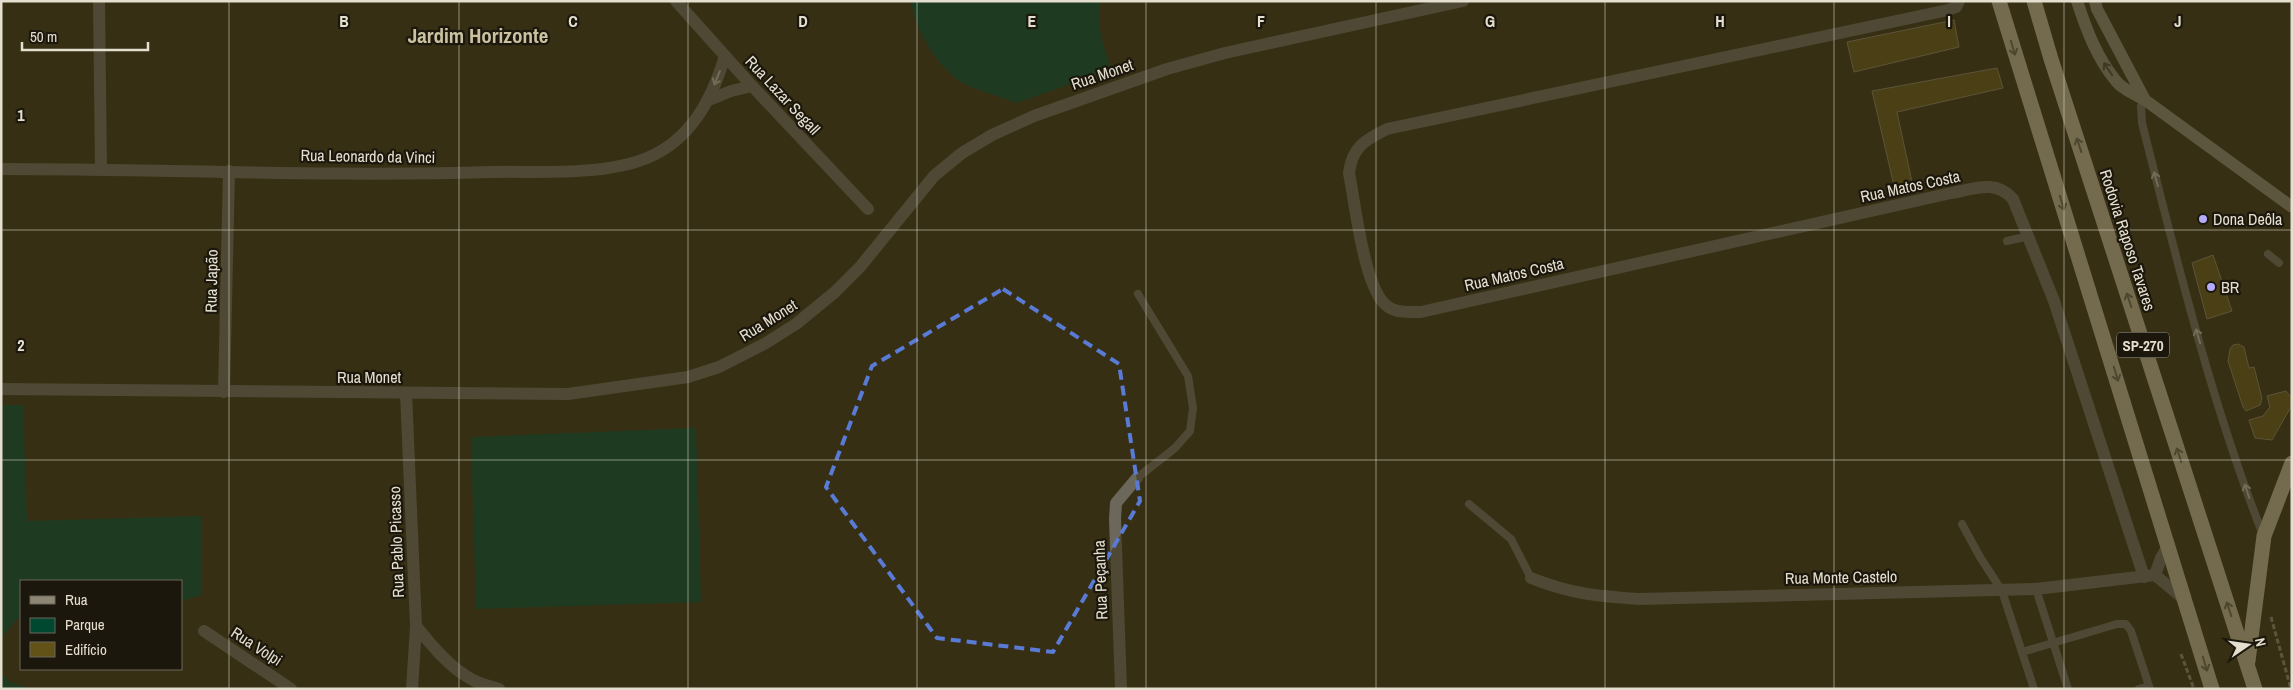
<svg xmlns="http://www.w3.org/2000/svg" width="2293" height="690" font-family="'Archivo Narrow',sans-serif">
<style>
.green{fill:#004830}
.building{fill:#625218;stroke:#898062}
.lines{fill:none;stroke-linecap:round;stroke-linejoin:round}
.path{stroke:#8b846f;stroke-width:3;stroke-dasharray:5 2.5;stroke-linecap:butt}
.lane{stroke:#6c675b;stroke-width:8}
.street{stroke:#6c675b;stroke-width:12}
.secondary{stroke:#8d8672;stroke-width:12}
.highway{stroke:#beb394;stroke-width:15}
.oneway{stroke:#6c6550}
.oneway2{stroke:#494335}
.oneway3{stroke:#bab5a6}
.marked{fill:none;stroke:#597ad5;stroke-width:4;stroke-dasharray:10 6;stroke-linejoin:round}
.grid{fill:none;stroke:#e4dfcf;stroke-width:1;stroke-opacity:0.55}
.poi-dot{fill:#b4acf9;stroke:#1b170c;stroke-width:2}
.labels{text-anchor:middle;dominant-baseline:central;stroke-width:4.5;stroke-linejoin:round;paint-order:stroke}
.shield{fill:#1b170c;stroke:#a8a394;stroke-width:1}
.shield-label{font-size:15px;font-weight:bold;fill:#e4dfcf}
.street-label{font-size:16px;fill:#e4dfcf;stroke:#1b170c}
.poi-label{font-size:16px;fill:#e4dfcf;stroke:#1b170c;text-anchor:start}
.district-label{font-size:21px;font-weight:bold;fill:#cac1a1;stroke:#1b170c}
.grid-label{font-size:16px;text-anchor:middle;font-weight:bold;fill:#e4dfcf;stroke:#1b170c;stroke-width:4.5;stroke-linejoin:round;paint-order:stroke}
</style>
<rect width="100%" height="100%" fill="#372f14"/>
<!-- green -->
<g class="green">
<path d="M 911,1 L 1101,1 C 1094,23 1105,49 1111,70 L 1016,103 C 1001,96 974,90 961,82 C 936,64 915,31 911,1 Z"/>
<polygon points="1,405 23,405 27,521 202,516 202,595 181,601 181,581 21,581 21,615 1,638"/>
<polygon points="696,428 701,602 476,609 471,437"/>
<polygon points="1,673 10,682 32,689 1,689"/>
</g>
<!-- building -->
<g class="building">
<polygon points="1954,20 1959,47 1854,72 1847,42"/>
<polygon points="1997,68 2003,88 1897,112 1913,187 1895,190 1872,91"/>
<polygon points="2213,255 2232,311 2207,319 2192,263"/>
<polygon points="2238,344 2244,347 2249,368 2254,367 2262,398 2260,405 2246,411 2243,407 2228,361 2230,349 2233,345"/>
<polygon points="2286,391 2292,398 2292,405 2272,440 2255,438 2249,420 2263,416 2270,407 2267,396"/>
</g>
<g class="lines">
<!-- path -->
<g class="path">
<polyline points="2271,617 2291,689"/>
<polyline points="2181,654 2194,689"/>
</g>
<!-- lane -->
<g class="lane">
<path d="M 2145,100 L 2141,106 L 2142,123 C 2177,261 2211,402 2263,535"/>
<polyline points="2007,241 2029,236"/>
<polyline points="2268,254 2279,263"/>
<polyline points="1137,478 1175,448 1190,431 1193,408 1188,376 1138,294"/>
<polyline points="1469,504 1511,539 1531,578"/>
<polyline points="1962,524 1980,557 2002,591 2034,689"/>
<polyline points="2036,589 2068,689"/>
<polyline points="2022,652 2117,624 2126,624 2131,631 2150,689"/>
<polyline points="2139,689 2149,686"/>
</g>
<!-- street -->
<g class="street">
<polyline points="99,1 101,169"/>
<polyline points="676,1 752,86 868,209"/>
<path d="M 1959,1 L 1956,7 L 1948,10 L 1387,129 C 1365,140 1352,147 1349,173 C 1355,203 1364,289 1387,306 C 1396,313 1409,312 1421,312 L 1951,193 C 1975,189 1995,179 2013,199 L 2054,301 L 2144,577"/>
<polyline points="709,100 731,91 752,86"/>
<path d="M 1,169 C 165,169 328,177 492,172 C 539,171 603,176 647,158 C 691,140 712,99 725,56"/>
<polyline points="1,389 568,394 688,377 719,367 766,343 796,324 835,292 860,267 934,176 962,153 992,135 1034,116 1167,69 1225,53 1463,1"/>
<polyline points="224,392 229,171"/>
<polyline points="406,393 416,626 412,689"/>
<polyline points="2155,575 2185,600"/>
<polyline points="2155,575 2161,558 2169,545"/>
<path d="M 1531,578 C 1571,594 1597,596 1639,599 L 2036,589 L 2155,575"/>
<path d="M 416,626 C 432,646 450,668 473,680 C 480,684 490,686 499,689"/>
<polyline points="204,631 291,689"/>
<polyline points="1121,689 1115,519 1116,503 1137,478"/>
</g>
<!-- secondary -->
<g class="secondary">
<path d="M 2077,1 C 2086,29 2097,58 2116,81 C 2123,90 2135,94 2145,100 L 2292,207"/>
<polyline points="2095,1 2097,9 2145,100"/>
</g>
<!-- highway -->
<g class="highway">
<polyline points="1999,1 2212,689"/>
<polyline points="2034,1 2051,59 2255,689"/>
<polyline points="2248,661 2264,536 2292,463"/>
</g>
</g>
<!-- one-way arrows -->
<defs><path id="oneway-shaft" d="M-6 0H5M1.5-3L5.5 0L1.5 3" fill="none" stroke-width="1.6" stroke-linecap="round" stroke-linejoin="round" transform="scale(1.25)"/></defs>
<g class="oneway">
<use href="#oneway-shaft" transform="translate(2013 48) rotate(73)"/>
<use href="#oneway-shaft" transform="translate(2079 145) rotate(-108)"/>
<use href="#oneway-shaft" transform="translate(2062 203) rotate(73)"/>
<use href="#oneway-shaft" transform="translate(2129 300) rotate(-108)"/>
<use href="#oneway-shaft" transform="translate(2116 374) rotate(73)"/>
<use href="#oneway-shaft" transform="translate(2179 455) rotate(-108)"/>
<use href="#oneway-shaft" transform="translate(2229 609) rotate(-108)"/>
<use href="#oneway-shaft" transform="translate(2205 664) rotate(73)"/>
</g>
<use class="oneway2" href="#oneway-shaft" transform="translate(2108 69) rotate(-124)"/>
<g class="oneway3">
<use href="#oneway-shaft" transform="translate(717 78) rotate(113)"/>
<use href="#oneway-shaft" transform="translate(2156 179) rotate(-105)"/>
<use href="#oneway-shaft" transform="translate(2198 336) rotate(-107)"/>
<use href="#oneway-shaft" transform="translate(2247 491) rotate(-108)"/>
</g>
<!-- marked area -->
<path d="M0 0H2293V690H0ZM 1003,289 L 1119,364 L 1140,501 L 1053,652 L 937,638 L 826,487 L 872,366 Z" fill="#372f14" fill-opacity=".55" fill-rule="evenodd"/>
<path class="marked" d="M 1003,289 L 1119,364 L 1140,501 L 1053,652 L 937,638 L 826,487 L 872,366 Z"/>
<!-- grid -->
<path class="grid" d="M 229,1 L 229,689M 459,1 L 459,689M 688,1 L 688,689M 917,1 L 917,689M 1146,1 L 1146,689M 1376,1 L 1376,689M 1605,1 L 1605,689M 1834,1 L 1834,689M 2064,1 L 2064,689M 1,230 L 2292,230M 1,460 L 2292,460"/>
<!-- markers -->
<g class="poi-dot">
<circle cx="2203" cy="219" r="5"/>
<circle cx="2211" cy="287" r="5"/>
</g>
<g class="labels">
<!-- shield labels -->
<rect class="shield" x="2117" y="332.5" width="52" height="25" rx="4"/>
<g class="shield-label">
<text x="2143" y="345">SP-270</text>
</g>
<!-- street labels -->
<g class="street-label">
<text transform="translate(1102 74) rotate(-19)">Rua Monet</text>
<text transform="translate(783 95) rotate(47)">Rua Lazar Segall</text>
<text transform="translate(368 156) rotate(1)">Rua Leonardo da Vinci</text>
<text transform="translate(1910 186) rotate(-12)">Rua Matos Costa</text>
<text transform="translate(2128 240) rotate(72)">Rodovia Raposo Tavares</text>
<text transform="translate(1514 274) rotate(-13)">Rua Matos Costa</text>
<text transform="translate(211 281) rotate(-89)">Rua Japão</text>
<text transform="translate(768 320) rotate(-32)">Rua Monet</text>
<text x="369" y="377">Rua Monet</text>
<text transform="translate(396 542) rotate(-92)">Rua Pablo Picasso</text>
<text transform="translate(1841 577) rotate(-1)">Rua Monte Castelo</text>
<text transform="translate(1100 580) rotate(-92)">Rua Peçanha</text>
<text transform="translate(257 646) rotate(33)">Rua Volpi</text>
</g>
<!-- poi labels -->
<g class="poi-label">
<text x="2213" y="219">Dona Deôla</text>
<text x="2221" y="287">BR</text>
</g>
<!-- district labels -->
<g class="district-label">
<text x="478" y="35">Jardim Horizonte</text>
</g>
</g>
<g class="grid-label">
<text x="344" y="27">B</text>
<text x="573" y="27">C</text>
<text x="803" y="27">D</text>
<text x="1032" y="27">E</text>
<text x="1261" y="27">F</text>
<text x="1490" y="27">G</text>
<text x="1720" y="27">H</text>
<text x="1949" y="27">I</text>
<text x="2178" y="27">J</text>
<text x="21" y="121">1</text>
<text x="21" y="351">2</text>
</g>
<!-- border -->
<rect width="2293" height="690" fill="none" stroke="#e4dfcf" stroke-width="5"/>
<!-- legend -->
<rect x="20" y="580" width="162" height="90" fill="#1b170c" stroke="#6b675a"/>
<rect x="30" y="596" width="25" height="8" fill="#8d8672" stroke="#6b675a"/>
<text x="65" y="605" font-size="15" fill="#e4dfcf">Rua</text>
<rect x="30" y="618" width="25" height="15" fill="#004830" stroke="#6b675a"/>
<text x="65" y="630" font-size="15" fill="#e4dfcf">Parque</text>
<rect x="30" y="642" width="25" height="15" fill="#625218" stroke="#6b675a"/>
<text x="65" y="655" font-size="15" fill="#e4dfcf">Edifício</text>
<!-- north arrow -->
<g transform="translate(2248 645) rotate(77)" stroke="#1b170c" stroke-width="4" paint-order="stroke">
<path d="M0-4L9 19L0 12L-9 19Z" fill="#e4dfcf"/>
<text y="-8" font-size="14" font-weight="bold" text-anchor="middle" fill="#e4dfcf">N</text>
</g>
<!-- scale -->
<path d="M22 42v8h126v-8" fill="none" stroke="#e4dfcf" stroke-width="2.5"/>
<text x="30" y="42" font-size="15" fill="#e4dfcf" stroke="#1b170c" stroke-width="4" paint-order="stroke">50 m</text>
</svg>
